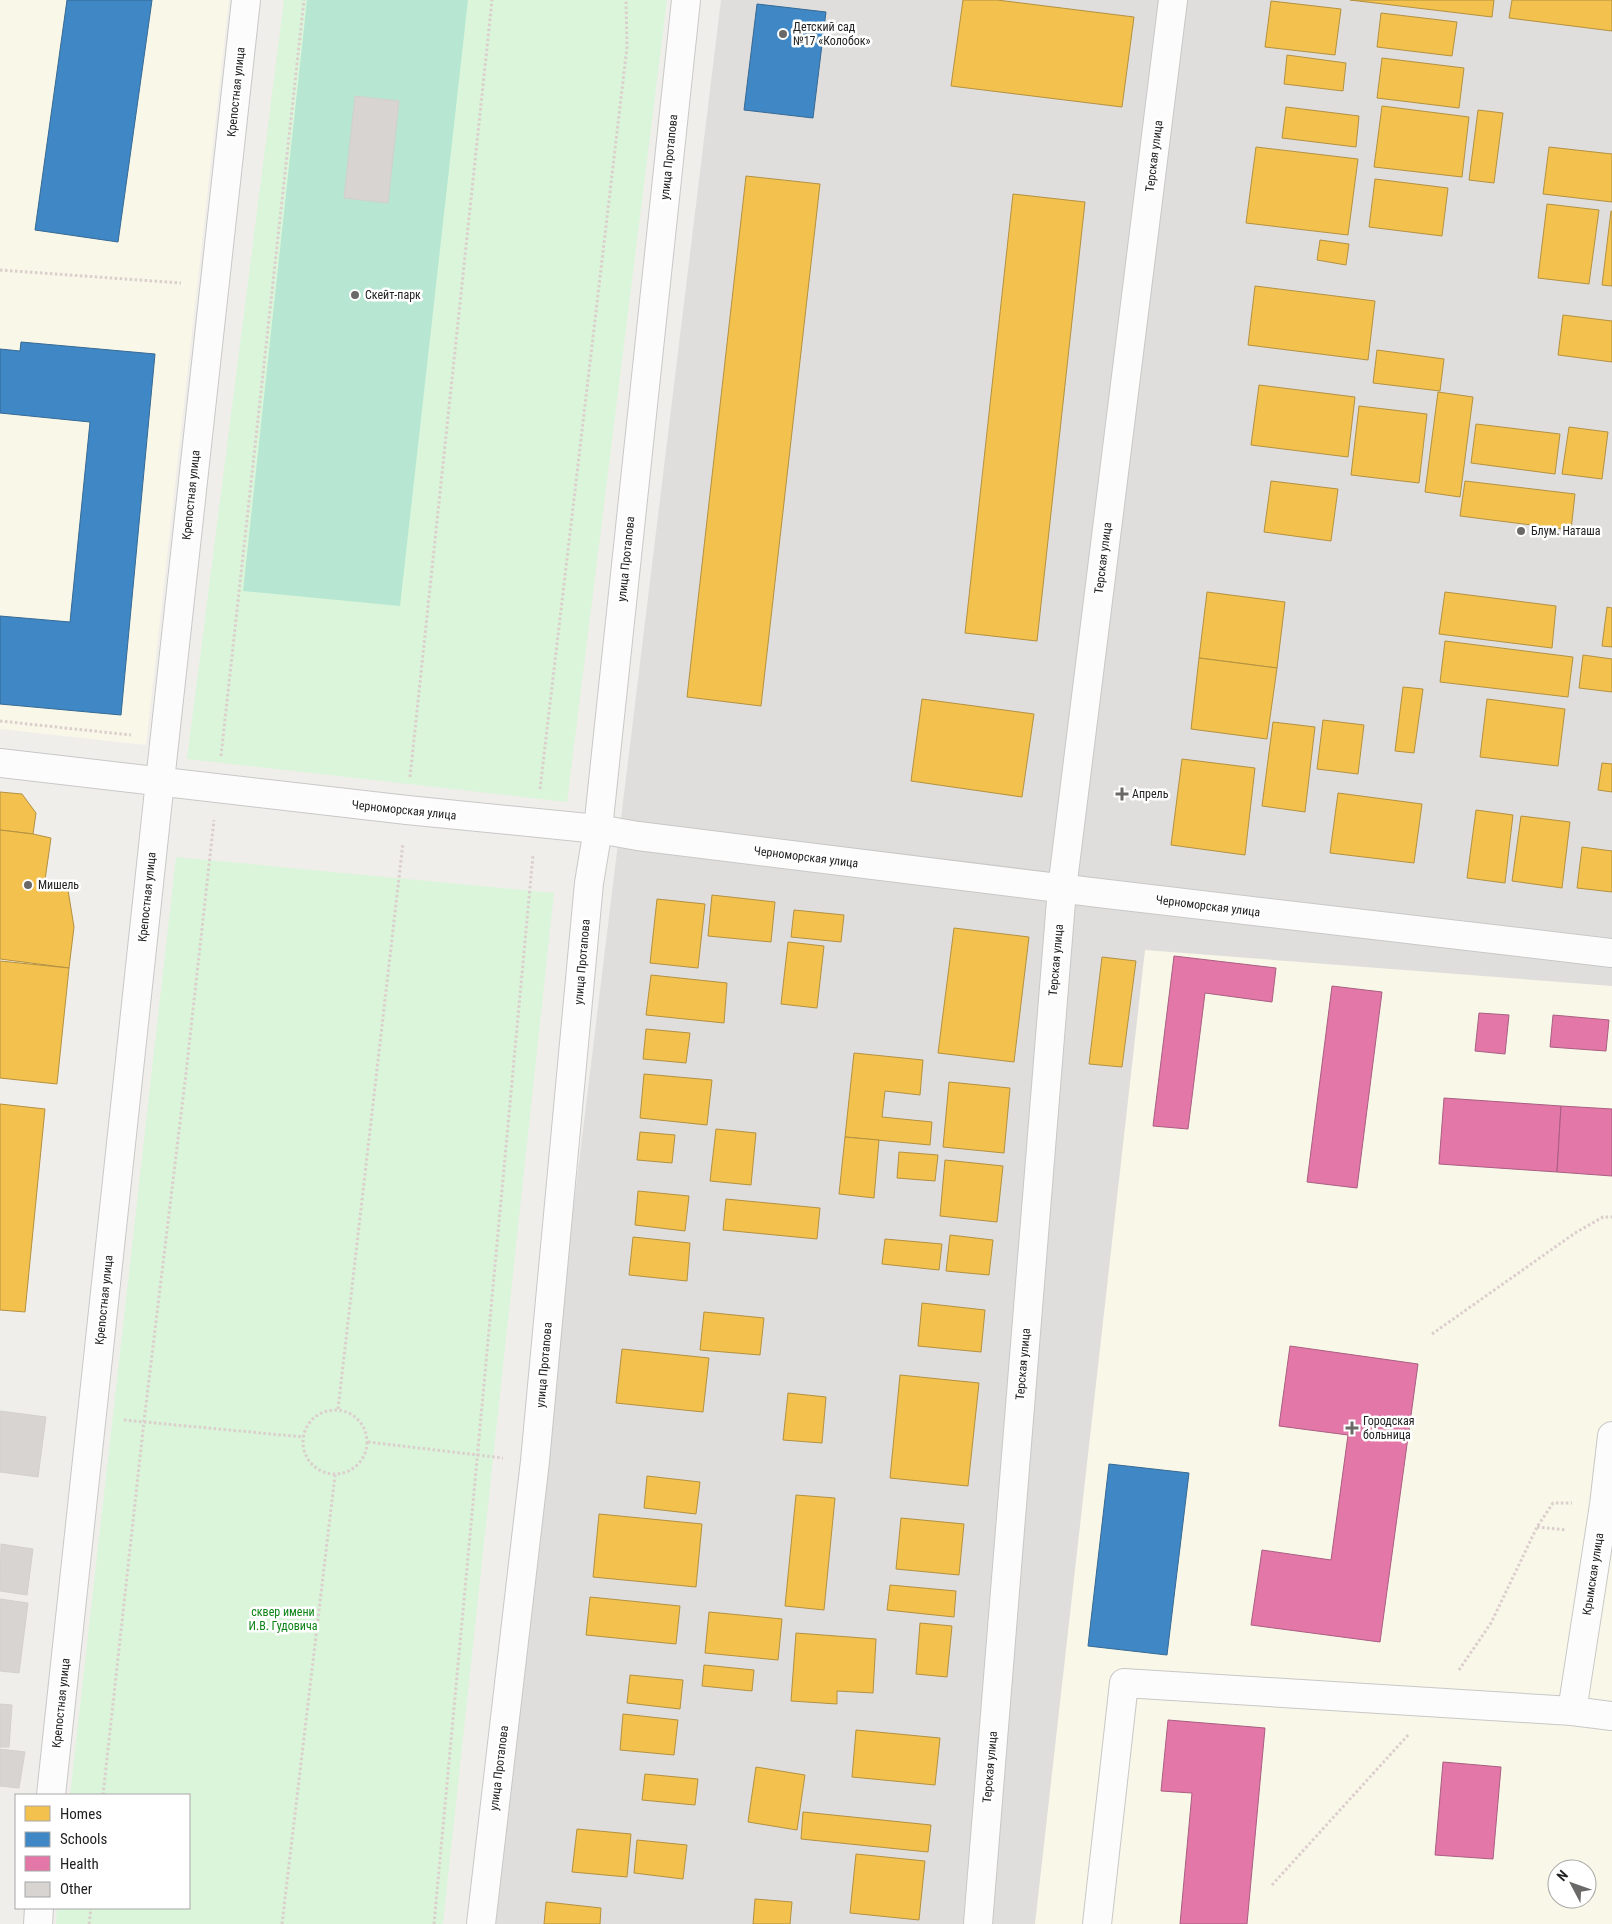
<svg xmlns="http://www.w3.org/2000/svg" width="1612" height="1924" font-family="'Roboto Condensed',sans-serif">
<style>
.residential{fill:#dfdedc;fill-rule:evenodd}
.education{fill:#f8f7e8;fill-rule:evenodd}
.park{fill:#daf5da}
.pitch{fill:#b7e6d2}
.homes{fill:#f2c14e;stroke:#b49141}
.schools{fill:#3f88c5;stroke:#366994}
.health{fill:#e377a8;stroke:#a95e80}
.building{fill:#d7d4d2;stroke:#d3d0cc}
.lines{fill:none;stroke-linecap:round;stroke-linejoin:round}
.minor-casing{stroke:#c9c8c7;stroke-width:30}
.path{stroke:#dccecd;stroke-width:3;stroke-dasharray:2.5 2.5;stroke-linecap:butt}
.minor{stroke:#fdfcfc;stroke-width:28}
.poi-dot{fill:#6a6968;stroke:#fff;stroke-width:2}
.labels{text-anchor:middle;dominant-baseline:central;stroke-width:5;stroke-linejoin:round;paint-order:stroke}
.poi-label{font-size:12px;fill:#222;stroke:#fff;text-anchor:start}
.street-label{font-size:12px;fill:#222;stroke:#fff}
.park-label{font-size:12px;fill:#0c8416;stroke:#fff}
</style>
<rect width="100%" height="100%" fill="#f0eeeb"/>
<!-- residential -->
<path class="residential" d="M 721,0 L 1612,0 L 1612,1924 L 486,1924 ZM 1557,1869 L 1587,1869 L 1587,1899 L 1557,1899 Z"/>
<!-- education -->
<g class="education">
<polygon points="0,0 229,0 146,745 0,729"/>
<path d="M 1145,950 L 1612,986 L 1612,1924 L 1035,1924 ZM 1557,1869 L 1587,1869 L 1587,1899 L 1557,1899 Z"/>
</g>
<!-- park -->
<g class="park">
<polygon points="284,0 667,0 567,802 187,759"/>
<polygon points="176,857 554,893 443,1924 56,1924 57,1908 189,1908 189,1795 70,1795"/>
</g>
<!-- pitch -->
<polygon class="pitch" points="307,0 468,0 400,606 243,591"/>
<!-- homes -->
<g class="homes">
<polygon points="963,0 997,0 1134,17 1122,107 951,86"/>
<polygon points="1350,0 1494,0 1492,17"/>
<polygon points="1512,0 1612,0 1612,31 1509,18"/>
<polygon points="1271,1 1341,9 1335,55 1265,47"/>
<polygon points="1381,13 1457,22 1452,56 1377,47"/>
<polygon points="1287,55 1346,63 1343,91 1284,84"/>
<polygon points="1382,58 1464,68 1459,108 1377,98"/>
<polygon points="1382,106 1469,117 1462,177 1374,167"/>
<polygon points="1286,107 1359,116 1356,147 1282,138"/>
<polygon points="1478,110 1503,113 1494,183 1469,180"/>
<polygon points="1256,147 1358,159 1348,235 1246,223"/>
<polygon points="1549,147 1612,154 1612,202 1543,194"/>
<polygon points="746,176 820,184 761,706 687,697"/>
<polygon points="1375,179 1448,188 1442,236 1369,227"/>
<polygon points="1013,194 1085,202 1037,641 965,633"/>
<polygon points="1547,204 1599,210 1589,284 1538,278"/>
<polygon points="1611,211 1612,211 1612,286 1602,285"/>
<polygon points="1320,240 1349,244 1346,265 1317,260"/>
<polygon points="1255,286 1375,301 1368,360 1248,345"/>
<polygon points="1563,315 1612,321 1612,362 1558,355"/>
<polygon points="1377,350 1444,359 1440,391 1373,383"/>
<polygon points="1259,385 1355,397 1348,457 1251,445"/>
<polygon points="1438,392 1473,397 1460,497 1425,492"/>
<polygon points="1359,406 1427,414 1419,483 1351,475"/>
<polygon points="1476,424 1560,434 1555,474 1471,463"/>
<polygon points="1569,427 1608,432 1602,479 1562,474"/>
<polygon points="1271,481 1338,489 1331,541 1264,532"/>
<polygon points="1465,481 1575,494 1571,530 1460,516"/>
<polygon points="1207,592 1285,602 1277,668 1199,658"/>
<polygon points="1445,592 1556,606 1552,648 1439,634"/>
<polygon points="1607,607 1612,608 1612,647 1602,646"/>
<polygon points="1445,641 1573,657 1568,697 1440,682"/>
<polygon points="1583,655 1612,659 1612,692 1579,688"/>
<polygon points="1199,658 1277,668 1267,739 1191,729"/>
<polygon points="1403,687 1423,689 1414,753 1395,751"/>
<polygon points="922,699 1034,714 1022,797 911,781"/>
<polygon points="1487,699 1565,709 1558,766 1480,757"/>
<polygon points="1323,720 1364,725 1358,774 1317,769"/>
<polygon points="1273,722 1315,727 1305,812 1262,806"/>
<polygon points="1182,759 1255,768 1245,855 1171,845"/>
<polygon points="1602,763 1612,764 1612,792 1598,790"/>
<polygon points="0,792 22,794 36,813 33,834 0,830"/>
<polygon points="1338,793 1422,804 1414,863 1330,853"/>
<polygon points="1476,810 1513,815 1505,883 1467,878"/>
<polygon points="1521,816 1570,822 1562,888 1512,881"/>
<polygon points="0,830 33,834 51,838 44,887 68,890 74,927 69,968 0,959"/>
<polygon points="1582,847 1612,851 1612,892 1577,888"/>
<polygon points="712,895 775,902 771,942 708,936"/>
<polygon points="657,899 705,904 698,968 650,963"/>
<polygon points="794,910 844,915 841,942 791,937"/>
<polygon points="954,928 1029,937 1014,1062 938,1053"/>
<polygon points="788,942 824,946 817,1008 781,1004"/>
<polygon points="1102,957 1136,961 1122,1067 1089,1064"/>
<polygon points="0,961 69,968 57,1084 0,1078"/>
<polygon points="651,975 727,983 724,1023 646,1015"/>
<polygon points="646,1029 690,1033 686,1063 643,1059"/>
<polygon points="854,1053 923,1060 920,1095 885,1091 882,1117 932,1122 930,1145 845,1137"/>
<polygon points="644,1074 712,1080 707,1125 640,1118"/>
<polygon points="949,1082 1010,1088 1004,1153 943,1147"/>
<polygon points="0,1104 45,1109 25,1312 0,1310"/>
<polygon points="716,1129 756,1133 751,1185 710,1181"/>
<polygon points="640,1132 675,1135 672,1163 637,1160"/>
<polygon points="845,1137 879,1140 874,1198 839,1194"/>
<polygon points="899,1152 938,1155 935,1181 897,1178"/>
<polygon points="945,1160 1003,1166 997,1222 940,1216"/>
<polygon points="638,1191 689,1196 685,1231 635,1225"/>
<polygon points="726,1199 820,1208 817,1239 723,1230"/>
<polygon points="950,1235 993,1240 989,1275 946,1271"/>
<polygon points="633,1237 690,1243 687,1281 629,1275"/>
<polygon points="885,1239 942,1244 939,1270 882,1264"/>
<polygon points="922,1303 985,1310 981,1352 918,1346"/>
<polygon points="704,1312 764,1318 760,1355 700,1350"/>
<polygon points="622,1349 709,1358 703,1412 616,1403"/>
<polygon points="900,1375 979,1383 968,1486 890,1478"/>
<polygon points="788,1393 826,1397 822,1443 783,1440"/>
<polygon points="647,1476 700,1482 696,1514 644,1508"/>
<polygon points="796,1495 835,1498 824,1610 785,1606"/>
<polygon points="599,1514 702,1524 696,1587 593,1577"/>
<polygon points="901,1518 964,1524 959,1575 896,1569"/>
<polygon points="890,1585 956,1591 954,1617 887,1610"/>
<polygon points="590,1597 680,1606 676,1644 586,1635"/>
<polygon points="709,1612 782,1619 778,1660 705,1653"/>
<polygon points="920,1623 952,1626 947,1677 916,1674"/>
<polygon points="796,1633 876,1639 873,1693 837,1691 837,1704 791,1701"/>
<polygon points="704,1665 754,1670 752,1691 702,1686"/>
<polygon points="630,1675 683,1680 680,1709 627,1703"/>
<polygon points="623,1714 678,1720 674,1755 620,1750"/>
<polygon points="856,1730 940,1738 935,1785 852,1777"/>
<polygon points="756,1767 805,1775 797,1830 748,1822"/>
<polygon points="645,1774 698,1779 695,1805 642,1800"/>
<polygon points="803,1812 931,1825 928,1852 801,1839"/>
<polygon points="577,1829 631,1834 627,1877 572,1872"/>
<polygon points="637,1840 687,1845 683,1879 634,1873"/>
<polygon points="856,1854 925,1861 919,1920 850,1913"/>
<polygon points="755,1899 792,1902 790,1924 753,1924"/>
<polygon points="546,1902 601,1908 600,1924 544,1924"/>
</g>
<!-- schools -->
<g class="schools">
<polygon points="67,0 152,0 118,242 35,230"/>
<polygon points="757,4 826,12 813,118 744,110"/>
<polygon points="21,342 155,354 121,715 0,704 0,616 70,622 90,422 0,413 0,349 20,351"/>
<polygon points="1109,1464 1189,1473 1167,1655 1088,1646"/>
</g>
<!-- health -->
<g class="health">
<polygon points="1174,956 1276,968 1272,1002 1205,993 1188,1129 1153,1126"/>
<polygon points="1332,986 1382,992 1357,1188 1307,1182"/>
<polygon points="1479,1013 1509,1015 1505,1054 1475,1051"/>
<polygon points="1553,1015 1609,1020 1606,1051 1550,1047"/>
<polygon points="1444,1098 1561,1106 1557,1172 1439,1164"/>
<polygon points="1561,1106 1612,1109 1612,1176 1557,1172"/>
<polygon points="1290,1346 1418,1364 1380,1642 1251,1625 1262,1550 1331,1560 1348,1435 1279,1426"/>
<polygon points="1168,1720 1265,1728 1247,1924 1180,1924 1192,1793 1161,1791"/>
<polygon points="1443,1762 1501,1767 1493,1859 1435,1855"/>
</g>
<!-- building -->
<g class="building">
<polygon points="355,96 399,101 388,203 344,198"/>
<polygon points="0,1411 46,1417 38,1477 0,1472"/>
<polygon points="1,1544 33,1549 27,1595 0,1591"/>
<polygon points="0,1599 28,1603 19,1673 0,1671"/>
<polygon points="0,1704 12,1705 9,1747 0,1747"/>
<polygon points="0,1749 25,1752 19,1788 0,1786"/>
</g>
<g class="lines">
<!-- minor casing -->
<g class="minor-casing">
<g id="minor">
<polyline points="0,763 407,810 598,829 638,836 1099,893 1612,953"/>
<polyline points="1572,1711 1604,1505 1612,1436"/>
<polyline points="51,1795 160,781 246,0"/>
<polyline points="38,1924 39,1908"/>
<polyline points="481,1924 535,1461 589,883 598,829 686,0"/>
<polyline points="978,1924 1062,889 1173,0"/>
<polyline points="1097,1924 1124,1683 1572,1711 1612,1716"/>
</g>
</g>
<!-- path -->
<g class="path">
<polyline points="0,270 181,283"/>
<polyline points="0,721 131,735"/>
<polyline points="221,756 304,0"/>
<polyline points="410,777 492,0"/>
<polyline points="540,789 627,47 626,0"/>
<polyline points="1432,1334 1575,1233 1603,1217 1612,1217"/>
<polyline points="338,1409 403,843"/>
<circle cx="335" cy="1442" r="32"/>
<polyline points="124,1420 303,1437"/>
<polyline points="368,1442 503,1458"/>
<polyline points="1537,1527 1566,1530"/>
<polyline points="1459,1670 1491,1623 1537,1527 1553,1503 1572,1503"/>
<polyline points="103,1795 144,1421 186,1073 214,820"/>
<polyline points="1272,1885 1409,1734"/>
<polyline points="89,1924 91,1908"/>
<polyline points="282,1924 335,1475"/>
<polyline points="434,1924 533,855"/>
</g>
<!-- minor -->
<use href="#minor" class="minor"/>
</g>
<!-- markers -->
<g class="poi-dot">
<circle cx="783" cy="34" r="5"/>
<circle cx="355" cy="295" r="5"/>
<circle cx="1521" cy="531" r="5"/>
<path d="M1119.5 786.5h5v5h5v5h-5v5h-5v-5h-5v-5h5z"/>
<circle cx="28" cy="885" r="5"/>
<path d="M1349.5 1420.5h5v5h5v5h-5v5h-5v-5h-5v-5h5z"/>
</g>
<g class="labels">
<!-- poi labels -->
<g class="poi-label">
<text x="793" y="27">Детский сад<tspan x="793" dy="14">№17 «Колобок»</tspan></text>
<text x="365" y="295">Скейт-парк</text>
<text x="1531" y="531">Блум. Наташа</text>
<text x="1132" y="794">Апрель</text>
<text x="38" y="885">Мишель</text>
<text x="1363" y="1421">Городская<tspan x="1363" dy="14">больница</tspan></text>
</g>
<!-- street labels -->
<g class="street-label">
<text transform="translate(236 92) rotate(-84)">Крепостная улица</text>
<text transform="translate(1154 156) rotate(-83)">Терская улица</text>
<text transform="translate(669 157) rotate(-84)">улица Протапова</text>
<text transform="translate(191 495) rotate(-84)">Крепостная улица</text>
<text transform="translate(1103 558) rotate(-83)">Терская улица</text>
<text transform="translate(626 559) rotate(-84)">улица Протапова</text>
<text transform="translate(404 810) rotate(6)">Черноморская улица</text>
<text transform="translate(806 857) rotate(7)">Черноморская улица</text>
<text transform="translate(147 897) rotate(-84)">Крепостная улица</text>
<text transform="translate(1208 906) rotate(7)">Черноморская улица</text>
<text transform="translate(1056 960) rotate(-85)">Терская улица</text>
<text transform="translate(582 962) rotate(-85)">улица Протапова</text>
<text transform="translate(104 1300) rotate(-84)">Крепостная улица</text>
<text transform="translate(1023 1364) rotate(-85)">Терская улица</text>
<text transform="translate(544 1365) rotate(-85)">улица Протапова</text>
<text transform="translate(1593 1574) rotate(-81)">Крымская улица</text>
<text transform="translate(61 1703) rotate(-84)">Крепостная улица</text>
<text transform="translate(990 1767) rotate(-85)">Терская улица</text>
<text transform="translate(499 1768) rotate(-83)">улица Протапова</text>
</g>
<!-- park labels -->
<g class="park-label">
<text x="283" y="1612">сквер имени<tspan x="283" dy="14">И.В. Гудовича</tspan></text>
</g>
</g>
<!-- legend -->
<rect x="15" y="1794" width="175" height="115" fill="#ffffff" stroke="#a7a7a7"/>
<rect x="25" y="1806" width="25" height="15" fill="#f2c14e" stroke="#a7a7a7"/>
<text x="60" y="1819" font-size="15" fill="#222222">Homes</text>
<rect x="25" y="1832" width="25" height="15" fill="#3f88c5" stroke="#a7a7a7"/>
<text x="60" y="1844" font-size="15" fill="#222222">Schools</text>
<rect x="25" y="1856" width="25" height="15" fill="#e377a8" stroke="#a7a7a7"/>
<text x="60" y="1869" font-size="15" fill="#222222">Health</text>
<rect x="25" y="1882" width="25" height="15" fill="#d7d4d2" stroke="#a7a7a7"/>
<text x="60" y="1894" font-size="15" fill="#222222">Other</text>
<!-- north arrow -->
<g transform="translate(1572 1884) rotate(311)"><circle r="24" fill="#ffffff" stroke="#a7a7a7"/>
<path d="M0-4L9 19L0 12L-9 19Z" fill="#6a6968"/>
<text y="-8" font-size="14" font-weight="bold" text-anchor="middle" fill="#222222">N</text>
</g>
</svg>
